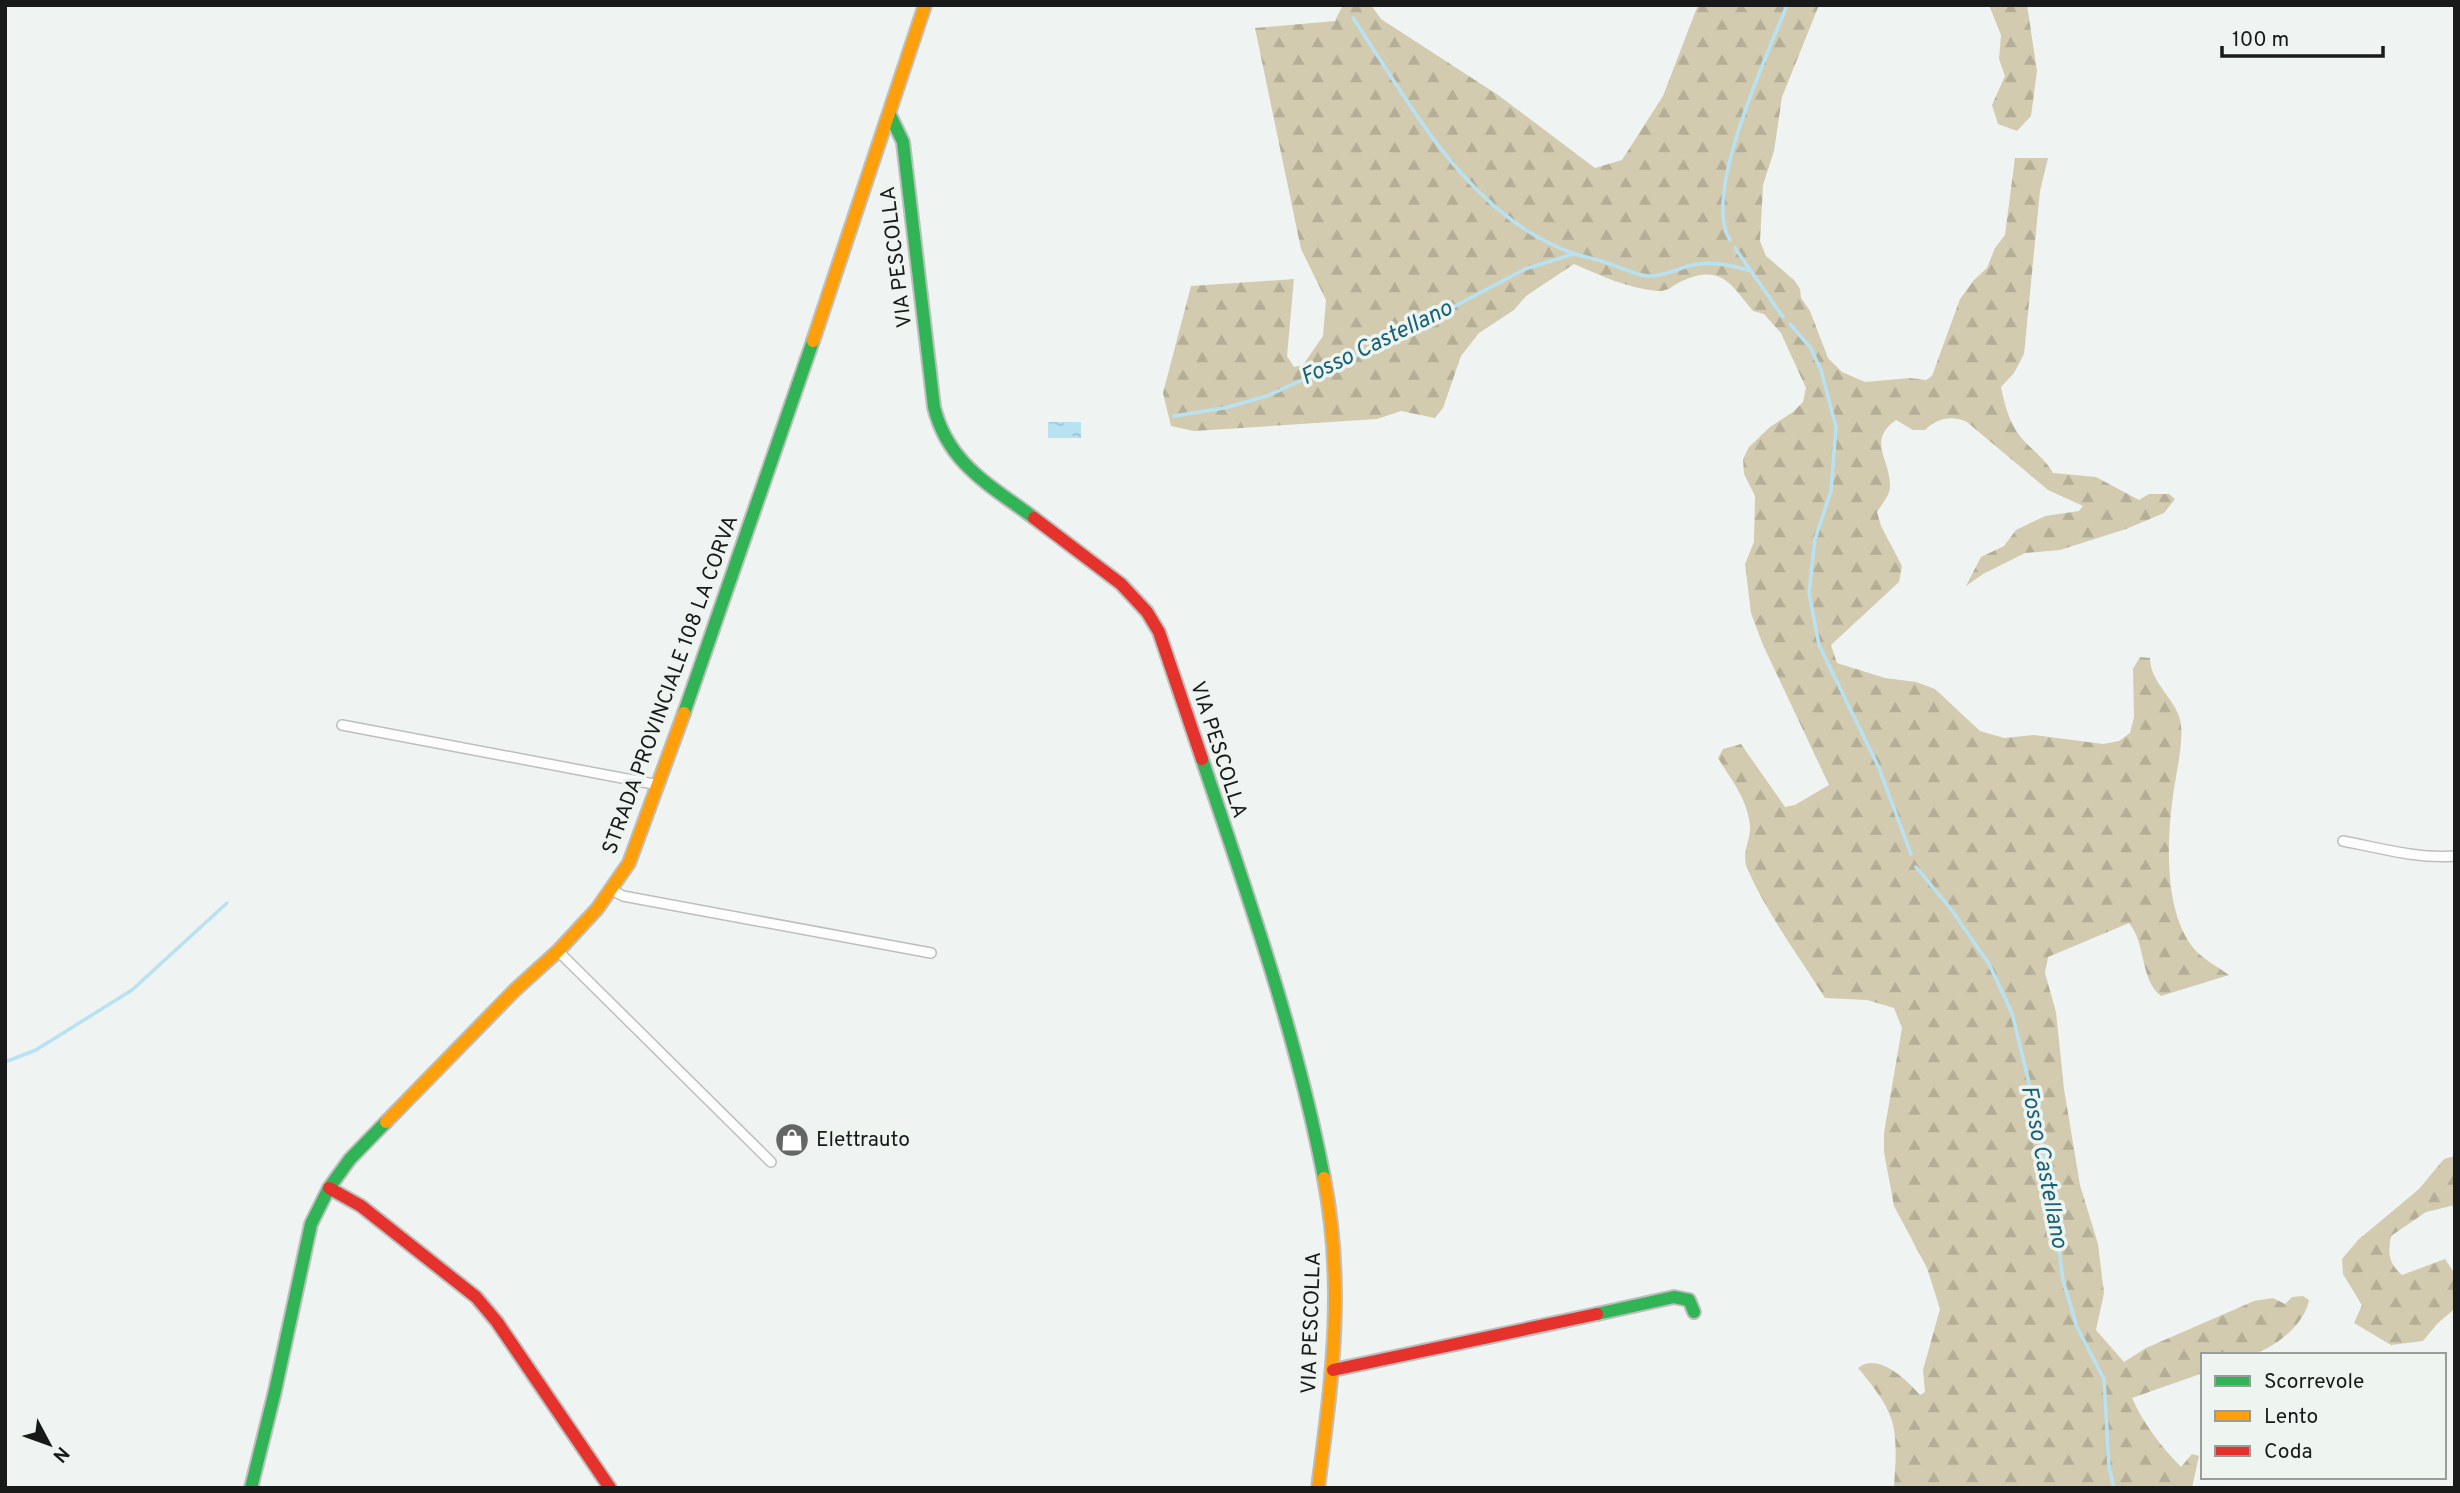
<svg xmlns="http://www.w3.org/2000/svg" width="2460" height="1493" font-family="Overpass,sans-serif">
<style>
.forest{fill:url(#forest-firs)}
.water{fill:url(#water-ripples)}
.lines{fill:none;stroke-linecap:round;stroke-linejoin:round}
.stream{stroke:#b8e2f2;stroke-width:3.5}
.street-casing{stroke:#bcbfbd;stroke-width:12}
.fast-casing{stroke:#bcbfbd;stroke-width:16}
.slow-casing{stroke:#bcbfbd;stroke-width:16}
.jam-casing{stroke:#bcbfbd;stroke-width:16}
.street{stroke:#fdfdfd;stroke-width:9}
.fast{stroke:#30b455;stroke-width:12}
.slow{stroke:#ff9f0a;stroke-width:12}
.jam{stroke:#e5322d;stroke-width:12}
.labels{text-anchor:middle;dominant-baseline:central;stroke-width:7;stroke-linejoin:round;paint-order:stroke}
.street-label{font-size:21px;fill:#171a18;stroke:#eef4f0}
.poi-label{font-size:21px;fill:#171a18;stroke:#eef4f0;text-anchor:start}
.water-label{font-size:23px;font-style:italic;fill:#166078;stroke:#eef4f0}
</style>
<defs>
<pattern id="forest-firs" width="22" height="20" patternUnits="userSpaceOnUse" patternTransform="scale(1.75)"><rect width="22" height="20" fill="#d3cbb0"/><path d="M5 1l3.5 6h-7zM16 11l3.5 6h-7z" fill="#b4ae97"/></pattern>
<pattern id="water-ripples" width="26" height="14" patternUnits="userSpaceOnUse" patternTransform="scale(1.75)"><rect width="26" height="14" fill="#b8e2f2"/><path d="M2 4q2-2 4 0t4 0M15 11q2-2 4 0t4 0" fill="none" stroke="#9dc1cf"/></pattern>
</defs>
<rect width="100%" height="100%" fill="#eff3f1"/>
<!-- forest -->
<g class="forest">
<path d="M 1343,5 L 1371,5 L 1381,19 L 1498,95 L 1595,168 L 1622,160 L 1663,96 L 1698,5 L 1819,5 L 1782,97 L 1774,151 L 1763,185 L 1760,241 L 1766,256 L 1794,280 L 1800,289 L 1801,298 L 1810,311 L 1828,358 L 1842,372 L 1865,382 L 1910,378 L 1926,380 L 1932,376 L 1960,299 L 1974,280 L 1987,268 L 1995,248 L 2005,235 L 2015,158 L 2048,158 L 2040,191 L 2024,354 L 2014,373 L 2001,387 C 2004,403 2009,421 2019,435 C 2030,449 2044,457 2053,473 L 2096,477 L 2139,500 L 2149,494 L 2169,494 L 2175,499 L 2164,513 L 2126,529 L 2060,550 L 2025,553 L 1983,574 L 1966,586 L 1981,557 L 2004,546 L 2016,530 L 2045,516 L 2079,511 L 2083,506 L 2048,490 L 1967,422 C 1952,415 1937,418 1925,430 L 1913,430 L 1896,420 C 1866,442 1891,459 1890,487 C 1890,495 1882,504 1877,512 L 1881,526 L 1902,566 L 1899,582 L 1831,645 L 1837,663 L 1885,678 L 1916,682 L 1935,689 L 1980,731 L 2004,738 L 2034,735 L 2103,744 L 2119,741 L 2130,733 L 2134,717 L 2133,669 L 2140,657 L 2150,658 C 2150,684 2179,701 2181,725 C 2183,746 2177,768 2174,789 C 2167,835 2163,906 2191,945 C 2200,958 2217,966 2229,975 L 2161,996 C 2140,980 2146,943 2129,923 L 2048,957 L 2045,973 L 2056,1012 L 2064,1089 L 2080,1185 L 2098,1244 L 2104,1293 L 2096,1330 L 2124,1362 L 2146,1348 L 2254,1301 L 2273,1298 L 2285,1304 L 2292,1297 L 2303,1296 L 2309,1300 C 2305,1325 2271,1352 2247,1355 C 2233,1357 2217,1355 2203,1355 L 2203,1373 L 2132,1398 C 2143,1423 2162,1448 2181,1467 L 2192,1454 L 2199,1456 L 2192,1488 L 1894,1488 C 1898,1426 1898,1416 1858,1368 C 1878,1351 1908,1381 1920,1395 L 1925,1392 L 1923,1370 L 1940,1309 L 1927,1268 L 1894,1206 L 1884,1152 L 1884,1133 L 1902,1028 L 1894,1008 L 1867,1000 L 1825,998 C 1799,956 1767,914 1747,868 C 1741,853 1751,840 1750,826 C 1748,800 1731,779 1718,758 L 1723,749 L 1741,744 L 1785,807 L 1795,805 L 1829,785 L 1763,645 L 1751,613 L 1745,564 L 1754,542 L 1755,496 L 1744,474 L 1743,459 L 1749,447 L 1770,427 L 1793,412 L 1803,402 L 1806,388 L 1781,333 L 1764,314 L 1753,311 C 1730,283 1721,264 1682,281 C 1673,285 1668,292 1657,291 C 1628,288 1601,276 1574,264 L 1526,296 L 1514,310 L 1479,333 L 1461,356 L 1443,408 L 1435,418 L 1401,411 L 1377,419 L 1194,431 L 1171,426 L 1163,393 L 1191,286 L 1294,279 L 1287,356 L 1294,367 L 1303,365 L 1323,336 L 1326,300 L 1301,249 L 1255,28 L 1335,21 Z"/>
<polygon points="1989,5 2027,5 2037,71 2031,116 2017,131 1998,124 1992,105 2005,76 1999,59 2001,35"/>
<path d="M 2455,1156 L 2455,1205 L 2426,1212 L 2391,1236 C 2388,1253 2388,1263 2402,1275 L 2445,1259 L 2455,1274 L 2455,1306 L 2452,1311 L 2437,1324 L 2423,1341 L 2391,1345 L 2354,1323 L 2362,1305 L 2343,1274 L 2342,1259 L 2358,1240 L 2419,1189 L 2444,1159 Z"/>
</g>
<!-- water -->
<rect class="water" x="1048" y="422" width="33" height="16"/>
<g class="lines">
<!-- stream -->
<g class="stream">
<path d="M 1353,18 C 1412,106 1468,217 1575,254 C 1584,257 1593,258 1601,261 C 1616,265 1632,274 1647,276 C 1661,277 1675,270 1688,266 C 1709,260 1731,265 1751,271"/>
<path d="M 1730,240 C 1701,195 1768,54 1787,5"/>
<polyline points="1735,248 1783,317"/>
<polyline points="1790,324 1810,347 1821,370 1836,427 1831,491 1815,539 1809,593 1819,645 1879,768 1911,854"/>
<polyline points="1174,416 1224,408 1267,396 1389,341 1525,269 1574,254"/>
<polyline points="1916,867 1951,909 1989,964 2012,1013 2031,1091 2052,1193 2063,1280 2077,1327 2104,1379 2109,1467 2114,1488"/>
<polyline points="5,1062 36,1050 132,990 227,903"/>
</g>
<!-- street casing -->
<g class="street-casing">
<g id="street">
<polyline points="342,725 659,785"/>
<path d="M 2343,841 C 2380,848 2417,859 2455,856"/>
<polyline points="612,890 623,896 931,953"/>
<polyline points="558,951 771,1162"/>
</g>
</g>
<!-- fast casing -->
<g class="fast-casing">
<g id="fast">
<path d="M 890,115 L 903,142 L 934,407 C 948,464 990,485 1034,518"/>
<polyline points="684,713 813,341"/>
<path d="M 1202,759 C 1248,896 1297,1036 1324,1178"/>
<polyline points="1597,1314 1674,1297 1689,1300 1694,1312"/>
<polyline points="251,1488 275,1391 311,1224 329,1188 350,1159 386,1122"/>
</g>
</g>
<!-- slow casing -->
<g class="slow-casing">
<g id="slow">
<polyline points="813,341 925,5"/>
<polyline points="386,1122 515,990 558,951 597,909 629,863 684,713"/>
<path d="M 1318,1488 C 1332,1379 1345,1288 1324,1178"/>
</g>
</g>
<!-- jam casing -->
<g class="jam-casing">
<g id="jam">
<polyline points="1034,518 1121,584 1147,612 1159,632 1202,759"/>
<polyline points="329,1188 361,1206 476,1297 497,1322 610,1488"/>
<polyline points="1333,1370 1597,1314"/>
</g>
</g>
<!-- street -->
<use href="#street" class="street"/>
<!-- fast -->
<use href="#fast" class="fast"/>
<!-- slow -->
<use href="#slow" class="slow"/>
<!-- jam -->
<use href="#jam" class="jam"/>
</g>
<!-- icons -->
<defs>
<g id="shop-disc" transform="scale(1.75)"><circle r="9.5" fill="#636664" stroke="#eef4f0"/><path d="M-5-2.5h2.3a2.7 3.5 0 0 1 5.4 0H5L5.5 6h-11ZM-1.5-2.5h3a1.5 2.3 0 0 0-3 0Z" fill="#fff"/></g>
</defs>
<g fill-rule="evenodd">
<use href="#shop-disc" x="792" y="1140"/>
</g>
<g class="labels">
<!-- street labels -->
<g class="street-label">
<text transform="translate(897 257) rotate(-97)">VIA PESCOLLA</text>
<text transform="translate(671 685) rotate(-70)">STRADA PROVINCIALE 108 LA CORVA</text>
<text transform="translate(1218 750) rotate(72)">VIA PESCOLLA</text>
<text transform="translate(1312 1323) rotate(-88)">VIA PESCOLLA</text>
</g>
<!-- poi labels -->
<g class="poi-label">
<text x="816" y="1140">Elettrauto</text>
</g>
<!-- water labels -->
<g class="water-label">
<text transform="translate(1377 344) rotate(-26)">Fosso Castellano</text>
<text transform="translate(2043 1167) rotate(79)">Fosso Castellano</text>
</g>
</g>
<!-- border -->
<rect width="2460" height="1493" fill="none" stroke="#171a18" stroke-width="14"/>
<!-- legend -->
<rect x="2201" y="1353" width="245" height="126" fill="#eef4f0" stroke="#989d9a" stroke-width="2"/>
<rect x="2215" y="1376" width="35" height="10" fill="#30b455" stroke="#989d9a" stroke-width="2"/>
<text x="2264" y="1388" font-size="21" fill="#171a18">Scorrevole</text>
<rect x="2215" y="1411" width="35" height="10" fill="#ff9f0a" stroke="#989d9a" stroke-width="2"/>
<text x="2264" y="1423" font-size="21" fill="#171a18">Lento</text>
<rect x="2215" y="1446" width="35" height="10" fill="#e5322d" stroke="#989d9a" stroke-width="2"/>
<text x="2264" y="1458" font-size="21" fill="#171a18">Coda</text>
<!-- north arrow -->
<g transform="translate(49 1444) rotate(131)" stroke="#eef4f0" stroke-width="5" paint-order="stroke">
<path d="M0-5L12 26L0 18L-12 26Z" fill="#171a18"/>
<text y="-10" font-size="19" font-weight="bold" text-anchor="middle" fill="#171a18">N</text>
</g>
<!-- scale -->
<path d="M2222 46v10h161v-10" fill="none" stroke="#171a18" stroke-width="3.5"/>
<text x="2232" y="46" font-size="21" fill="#171a18" stroke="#eef4f0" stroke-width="5" paint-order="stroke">100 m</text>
</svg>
